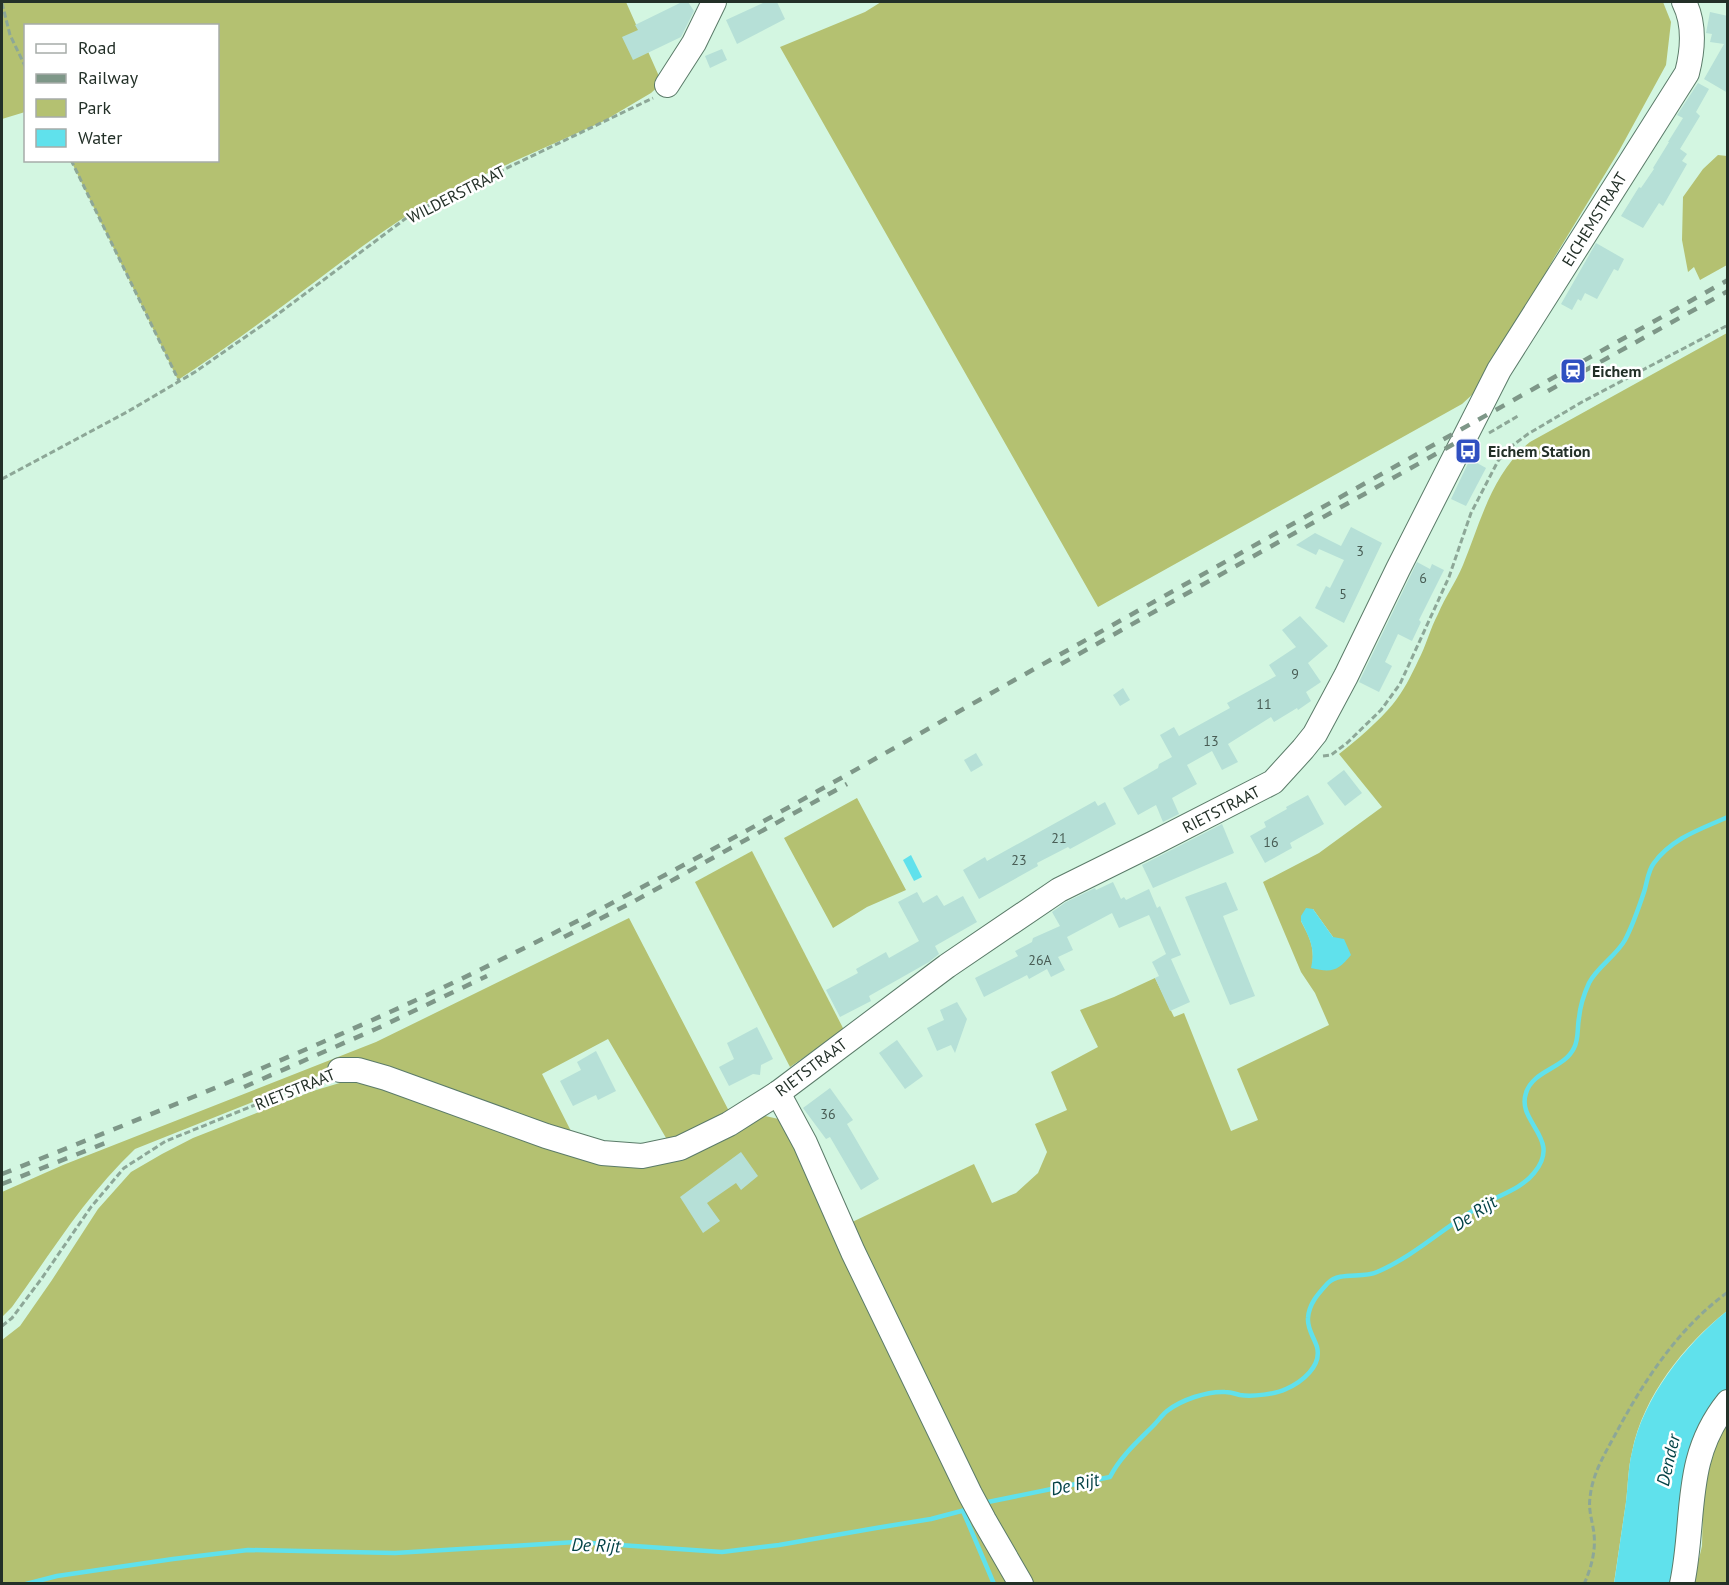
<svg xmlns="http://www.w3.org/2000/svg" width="1729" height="1585" font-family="'PT Sans',sans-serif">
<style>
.green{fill:#b4c171;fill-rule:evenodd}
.water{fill:#60e1ec}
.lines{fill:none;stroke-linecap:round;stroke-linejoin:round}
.stream{stroke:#60e1ec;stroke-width:4.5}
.building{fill:#b6e0d7}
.minor-casing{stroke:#5b7b69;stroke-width:26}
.path{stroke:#8da797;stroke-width:3;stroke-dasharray:6 3;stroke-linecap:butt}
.minor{stroke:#fff;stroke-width:24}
.rail{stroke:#7e9788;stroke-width:4.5;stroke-dasharray:10 10;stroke-linecap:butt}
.labels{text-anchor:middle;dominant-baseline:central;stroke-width:5;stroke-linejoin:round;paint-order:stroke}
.number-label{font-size:14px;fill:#485c54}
.street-label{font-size:16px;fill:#233028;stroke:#fff}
.poi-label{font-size:16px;font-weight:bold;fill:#233028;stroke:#fff;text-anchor:start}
.water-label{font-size:18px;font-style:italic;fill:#044347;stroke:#fff}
</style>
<rect width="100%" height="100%" fill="#d3f6e1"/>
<!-- green -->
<g class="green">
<path d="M 2,2 L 626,2 L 662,83 L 651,93 L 602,122 L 448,191 C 402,216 361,247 320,278 C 273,313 227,348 178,380 L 71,161 L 218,160 L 218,26 L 26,26 L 25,112 L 2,119 Z"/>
<polygon points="881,2 1663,2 1671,22 1666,65 1619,151 1554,258 1485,383 1462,404 1098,607 780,47 865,12"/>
<polygon points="1718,155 1727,156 1727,265 1700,280 1694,267 1688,272 1682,240 1683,197 1703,169"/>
<path d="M 1727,333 L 1727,1311 C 1684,1345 1643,1396 1632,1452 C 1628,1468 1628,1486 1626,1502 C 1622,1529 1618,1556 1614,1583 L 1029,1583 L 984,1503 L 848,1224 L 974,1164 L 992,1203 L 1016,1193 L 1038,1173 L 1047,1152 L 1035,1124 L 1067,1110 L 1051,1072 L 1098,1047 L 1080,1010 L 1114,997 L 1155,978 L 1174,1017 L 1184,1013 L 1231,1131 L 1258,1120 L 1237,1069 L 1329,1025 L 1315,993 L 1301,972 L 1263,882 L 1319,853 L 1382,807 L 1339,754 C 1356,741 1379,721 1393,704 C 1403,692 1411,676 1418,661 C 1426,646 1430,629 1438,614 C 1445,597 1456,582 1463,565 C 1481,521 1492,473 1530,442 ZM 1313,909 L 1333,937 L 1312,968 C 1315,947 1310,938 1301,921 Z"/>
<polygon points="857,798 906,890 867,907 833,928 784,838"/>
<polygon points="752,851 844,1030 790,1067 695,882"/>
<path d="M 629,918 L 730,1113 L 669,1143 L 608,1039 L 542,1074 L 574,1137 L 351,1063 L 135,1149 C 86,1195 51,1253 12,1307 L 2,1317 L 2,1192 L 63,1165 L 376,1042 Z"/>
<polygon points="343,1082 381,1085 593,1161 761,1115 783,1120 1018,1584 2,1584 2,1340 20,1326 52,1280 98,1209 131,1172 162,1154 193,1138 313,1091"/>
<polygon points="1727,1425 1727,1583 1693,1584 1702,1546 1703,1505 1708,1469 1719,1437"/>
</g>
<!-- water -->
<g class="water">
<polygon points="911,855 922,877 914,881 903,860"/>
<path d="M 1306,908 L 1313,909 L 1333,937 L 1344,939 L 1351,955 C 1338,971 1332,973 1311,968 C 1316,949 1309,937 1301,921 L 1301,916 Z"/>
<path d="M 1727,1311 L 1727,1390 L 1723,1394 L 1671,1583 L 1614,1584 C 1618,1556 1622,1529 1626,1502 C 1628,1486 1628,1468 1632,1452 C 1643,1398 1685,1345 1727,1311 Z"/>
</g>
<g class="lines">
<!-- stream -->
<g class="stream">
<path d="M 983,1503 L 1110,1477 C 1120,1457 1138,1441 1153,1426 C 1158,1421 1162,1415 1167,1411 C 1181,1400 1207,1391 1225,1392 C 1230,1392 1236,1394 1240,1395 C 1252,1397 1276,1394 1286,1389 C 1302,1382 1322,1366 1317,1347 C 1314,1337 1307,1329 1308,1318 C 1309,1303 1319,1293 1328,1283 C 1340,1271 1362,1279 1377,1272 C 1417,1255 1448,1223 1486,1203 C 1502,1194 1522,1188 1534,1173 C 1563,1138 1516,1123 1526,1093 C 1533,1070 1564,1069 1574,1048 C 1579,1039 1577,1028 1579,1018 C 1580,1007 1584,994 1589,983 C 1597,967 1616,956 1625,940 C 1633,925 1639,907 1644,892 C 1647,883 1648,870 1654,863 C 1672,838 1701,829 1728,817"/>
<polyline points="963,1511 994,1584"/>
<polyline points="26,1584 57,1576 173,1559 248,1550 395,1553 576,1542 722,1552 779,1545 876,1528 931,1519 969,1509"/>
</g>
</g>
<!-- building -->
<g class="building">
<polygon points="682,2 688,2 694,11 681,37 633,60 622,37 638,30 635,25"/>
<polygon points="765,2 777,2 785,19 737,44 726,20"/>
<polygon points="1710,12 1728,16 1728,93 1704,79 1724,44 1710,42 1712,34 1706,33"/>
<polygon points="722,49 727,60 710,68 705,56"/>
<polygon points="1698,83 1709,89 1696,112 1700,116 1680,149 1687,154 1682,161 1687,164 1663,206 1659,203 1643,228 1621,216 1639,187 1641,188 1654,169 1653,168 1669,142 1668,142 1683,118 1677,115"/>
<polygon points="1596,243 1624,259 1618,271 1614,269 1597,299 1585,293 1581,301 1578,299 1572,310 1561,304"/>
<polygon points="1470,459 1486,468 1466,506 1451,499"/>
<polygon points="1351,527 1382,543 1344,623 1315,608 1326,586 1330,588 1344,560 1319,549 1316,555 1296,545 1315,533 1341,546"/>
<polygon points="1417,562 1430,569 1432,564 1444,570 1419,620 1421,622 1412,641 1398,634 1385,662 1392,666 1379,692 1359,682"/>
<polygon points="1300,616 1328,646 1308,663 1321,682 1306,692 1311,701 1298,710 1297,708 1274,722 1271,717 1228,744 1238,762 1222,770 1212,751 1187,765 1197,784 1172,798 1179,814 1163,822 1156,805 1138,815 1123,788 1158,768 1159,764 1172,757 1160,735 1174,727 1179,736 1230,708 1227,703 1276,676 1269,665 1296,647 1282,630"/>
<polygon points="1123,688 1130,700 1120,706 1113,695"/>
<polygon points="976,753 983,765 971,772 964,760"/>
<polygon points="1344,770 1362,793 1345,806 1327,783"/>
<polygon points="1308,795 1324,824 1290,843 1292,848 1265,863 1250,836 1266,827 1264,822 1287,809 1286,807"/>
<polygon points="1095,801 1098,806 1105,802 1116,824 1070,849 1068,847 1037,863 1038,866 979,899 963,870 985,857 987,861"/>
<polygon points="1222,824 1234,853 1153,888 1142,865"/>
<polygon points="1113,882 1121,899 1124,897 1126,900 1149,889 1157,908 1160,906 1181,955 1171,959 1190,1002 1170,1011 1155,978 1159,976 1152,962 1166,954 1149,915 1119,928 1112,913 1067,937 1073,950 1058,957 1065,970 1051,977 1047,969 1029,979 1027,975 984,997 975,978 1018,956 1015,951 1032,942 1033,938 1060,926 1052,912 1066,902 1095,888 1096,890"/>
<polygon points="1226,882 1238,910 1223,916 1255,996 1230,1005 1185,897"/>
<polygon points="917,892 923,903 937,895 944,906 963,896 977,922 935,946 939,954 929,962 869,996 871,1001 840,1017 826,990 858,973 856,969 886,952 889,958 919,941 898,902"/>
<polygon points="957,1002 967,1019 955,1053 951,1045 937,1051 927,1028 944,1020 940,1010"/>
<polygon points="757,1027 773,1059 761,1065 760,1075 753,1074 729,1086 719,1067 734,1059 727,1043"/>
<polygon points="897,1040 923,1076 905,1089 879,1053"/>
<polygon points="596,1051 616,1091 598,1100 596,1095 573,1106 560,1081 581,1070 577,1062"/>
<polygon points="830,1088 853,1120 847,1124 879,1179 861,1190 830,1137 826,1139 803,1108"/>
<polygon points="741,1152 758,1176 741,1190 736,1183 707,1203 720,1221 703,1233 680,1197"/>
</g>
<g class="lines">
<!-- minor casing -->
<g class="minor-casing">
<g id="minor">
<polyline points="667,85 694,43 714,2"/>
<path d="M 340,1070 L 358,1070 L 386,1078 L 546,1136 L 602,1153 L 642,1156 L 680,1148 L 729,1124 L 778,1093 L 947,966 L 1059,890 L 1154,843 L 1273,782 L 1303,749 L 1315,734 L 1346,676 L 1398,569 L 1499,370 L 1687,73 C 1693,50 1695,24 1684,2"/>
<polyline points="778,1093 805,1143 853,1252 970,1494 984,1520 1021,1584"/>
<path d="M 1682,1584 C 1696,1518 1682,1459 1728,1402"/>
</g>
</g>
<!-- path -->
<g class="path">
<polyline points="2,3 10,35 26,68"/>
<polyline points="71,160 179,381"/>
<polyline points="1489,433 1518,416"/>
<polyline points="2,479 127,412 195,372 274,317 413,213 653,98"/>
<polyline points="1323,756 1331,755 1347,743 1381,710 1400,684 1449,577 1471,513 1498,461 1509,448 1528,434 1582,402 1728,325"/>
<polyline points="2,1326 12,1318 42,1278 91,1207 124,1168 166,1141 324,1077"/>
<path d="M 1584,1584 C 1591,1569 1596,1550 1594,1534 C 1593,1523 1588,1510 1590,1498 C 1592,1475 1604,1455 1615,1435 C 1643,1382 1678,1328 1728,1292"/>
</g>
<!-- minor -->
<use href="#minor" class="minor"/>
<!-- rail -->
<g class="rail">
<polyline points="1548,391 1728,291"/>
<polyline points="1061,664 1459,441"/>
<polyline points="564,937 631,903 847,784"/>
<polyline points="244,1087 378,1028 487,976"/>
<path d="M 2,1174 C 168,1108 335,1041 496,962 C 671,876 841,778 1011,682 C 1250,548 1488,414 1728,280"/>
<polyline points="2,1184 113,1140"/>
</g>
</g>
<!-- icons -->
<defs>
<g id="station-square" transform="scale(1.35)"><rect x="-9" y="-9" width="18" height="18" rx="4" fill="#3050c1" stroke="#fff"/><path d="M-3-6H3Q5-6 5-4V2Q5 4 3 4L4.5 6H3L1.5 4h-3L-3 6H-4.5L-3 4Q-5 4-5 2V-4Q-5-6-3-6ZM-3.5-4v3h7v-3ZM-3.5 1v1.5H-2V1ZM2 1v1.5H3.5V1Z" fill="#fff"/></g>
<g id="bus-square" transform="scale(1.35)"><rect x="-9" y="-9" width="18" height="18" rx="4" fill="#3050c1" stroke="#fff"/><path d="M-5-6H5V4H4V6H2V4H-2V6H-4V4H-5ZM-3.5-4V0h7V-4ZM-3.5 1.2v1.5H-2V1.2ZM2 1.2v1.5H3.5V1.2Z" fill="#fff"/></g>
</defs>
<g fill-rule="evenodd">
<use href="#station-square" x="1573" y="371"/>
<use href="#bus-square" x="1468" y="451"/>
</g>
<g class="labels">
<!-- number labels -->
<g class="number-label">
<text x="1360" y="551">3</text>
<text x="1423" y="578">6</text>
<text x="1343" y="594">5</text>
<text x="1295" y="674">9</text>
<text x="1264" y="704">11</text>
<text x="1211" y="741">13</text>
<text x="1059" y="838">21</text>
<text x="1271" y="842">16</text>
<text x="1019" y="860">23</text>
<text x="1040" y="960">26A</text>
<text x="828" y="1114">36</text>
</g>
<!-- street labels -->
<g class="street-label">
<text transform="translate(456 194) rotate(-27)">WILDERSTRAAT</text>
<text transform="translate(1594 219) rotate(-58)">EICHEMSTRAAT</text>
<text transform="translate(1221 809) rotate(-27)">RIETSTRAAT</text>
<text transform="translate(811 1067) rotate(-37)">RIETSTRAAT</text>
<text transform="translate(295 1089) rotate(-22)">RIETSTRAAT</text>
</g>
<!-- poi labels -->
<g class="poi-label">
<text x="1592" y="371">Eichem</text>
<text x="1488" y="451">Eichem Station</text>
</g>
<!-- water labels -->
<g class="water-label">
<text transform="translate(1474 1213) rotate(-33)">De Rijt</text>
<text transform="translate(1668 1460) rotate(-77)">Dender</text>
<text transform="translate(1075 1484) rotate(-12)">De Rijt</text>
<text transform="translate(596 1545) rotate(2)">De Rijt</text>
</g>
</g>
<!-- border -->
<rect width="1729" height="1585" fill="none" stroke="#233028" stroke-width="6"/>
<!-- legend -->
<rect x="24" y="24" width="195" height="138" fill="#ffffff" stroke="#a7aca9" stroke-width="1.5"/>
<rect x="36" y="44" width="30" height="9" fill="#ffffff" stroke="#a7aca9" stroke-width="1.5"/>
<text x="78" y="54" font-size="18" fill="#233028">Road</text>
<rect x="36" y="74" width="30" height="9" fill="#7e9788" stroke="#a7aca9" stroke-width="1.5"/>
<text x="78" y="84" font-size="18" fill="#233028">Railway</text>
<rect x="36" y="99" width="30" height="18" fill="#b4c171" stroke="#a7aca9" stroke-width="1.5"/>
<text x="78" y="114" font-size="18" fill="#233028">Park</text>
<rect x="36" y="129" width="30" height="18" fill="#60e1ec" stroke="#a7aca9" stroke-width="1.5"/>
<text x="78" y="144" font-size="18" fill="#233028">Water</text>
</svg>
